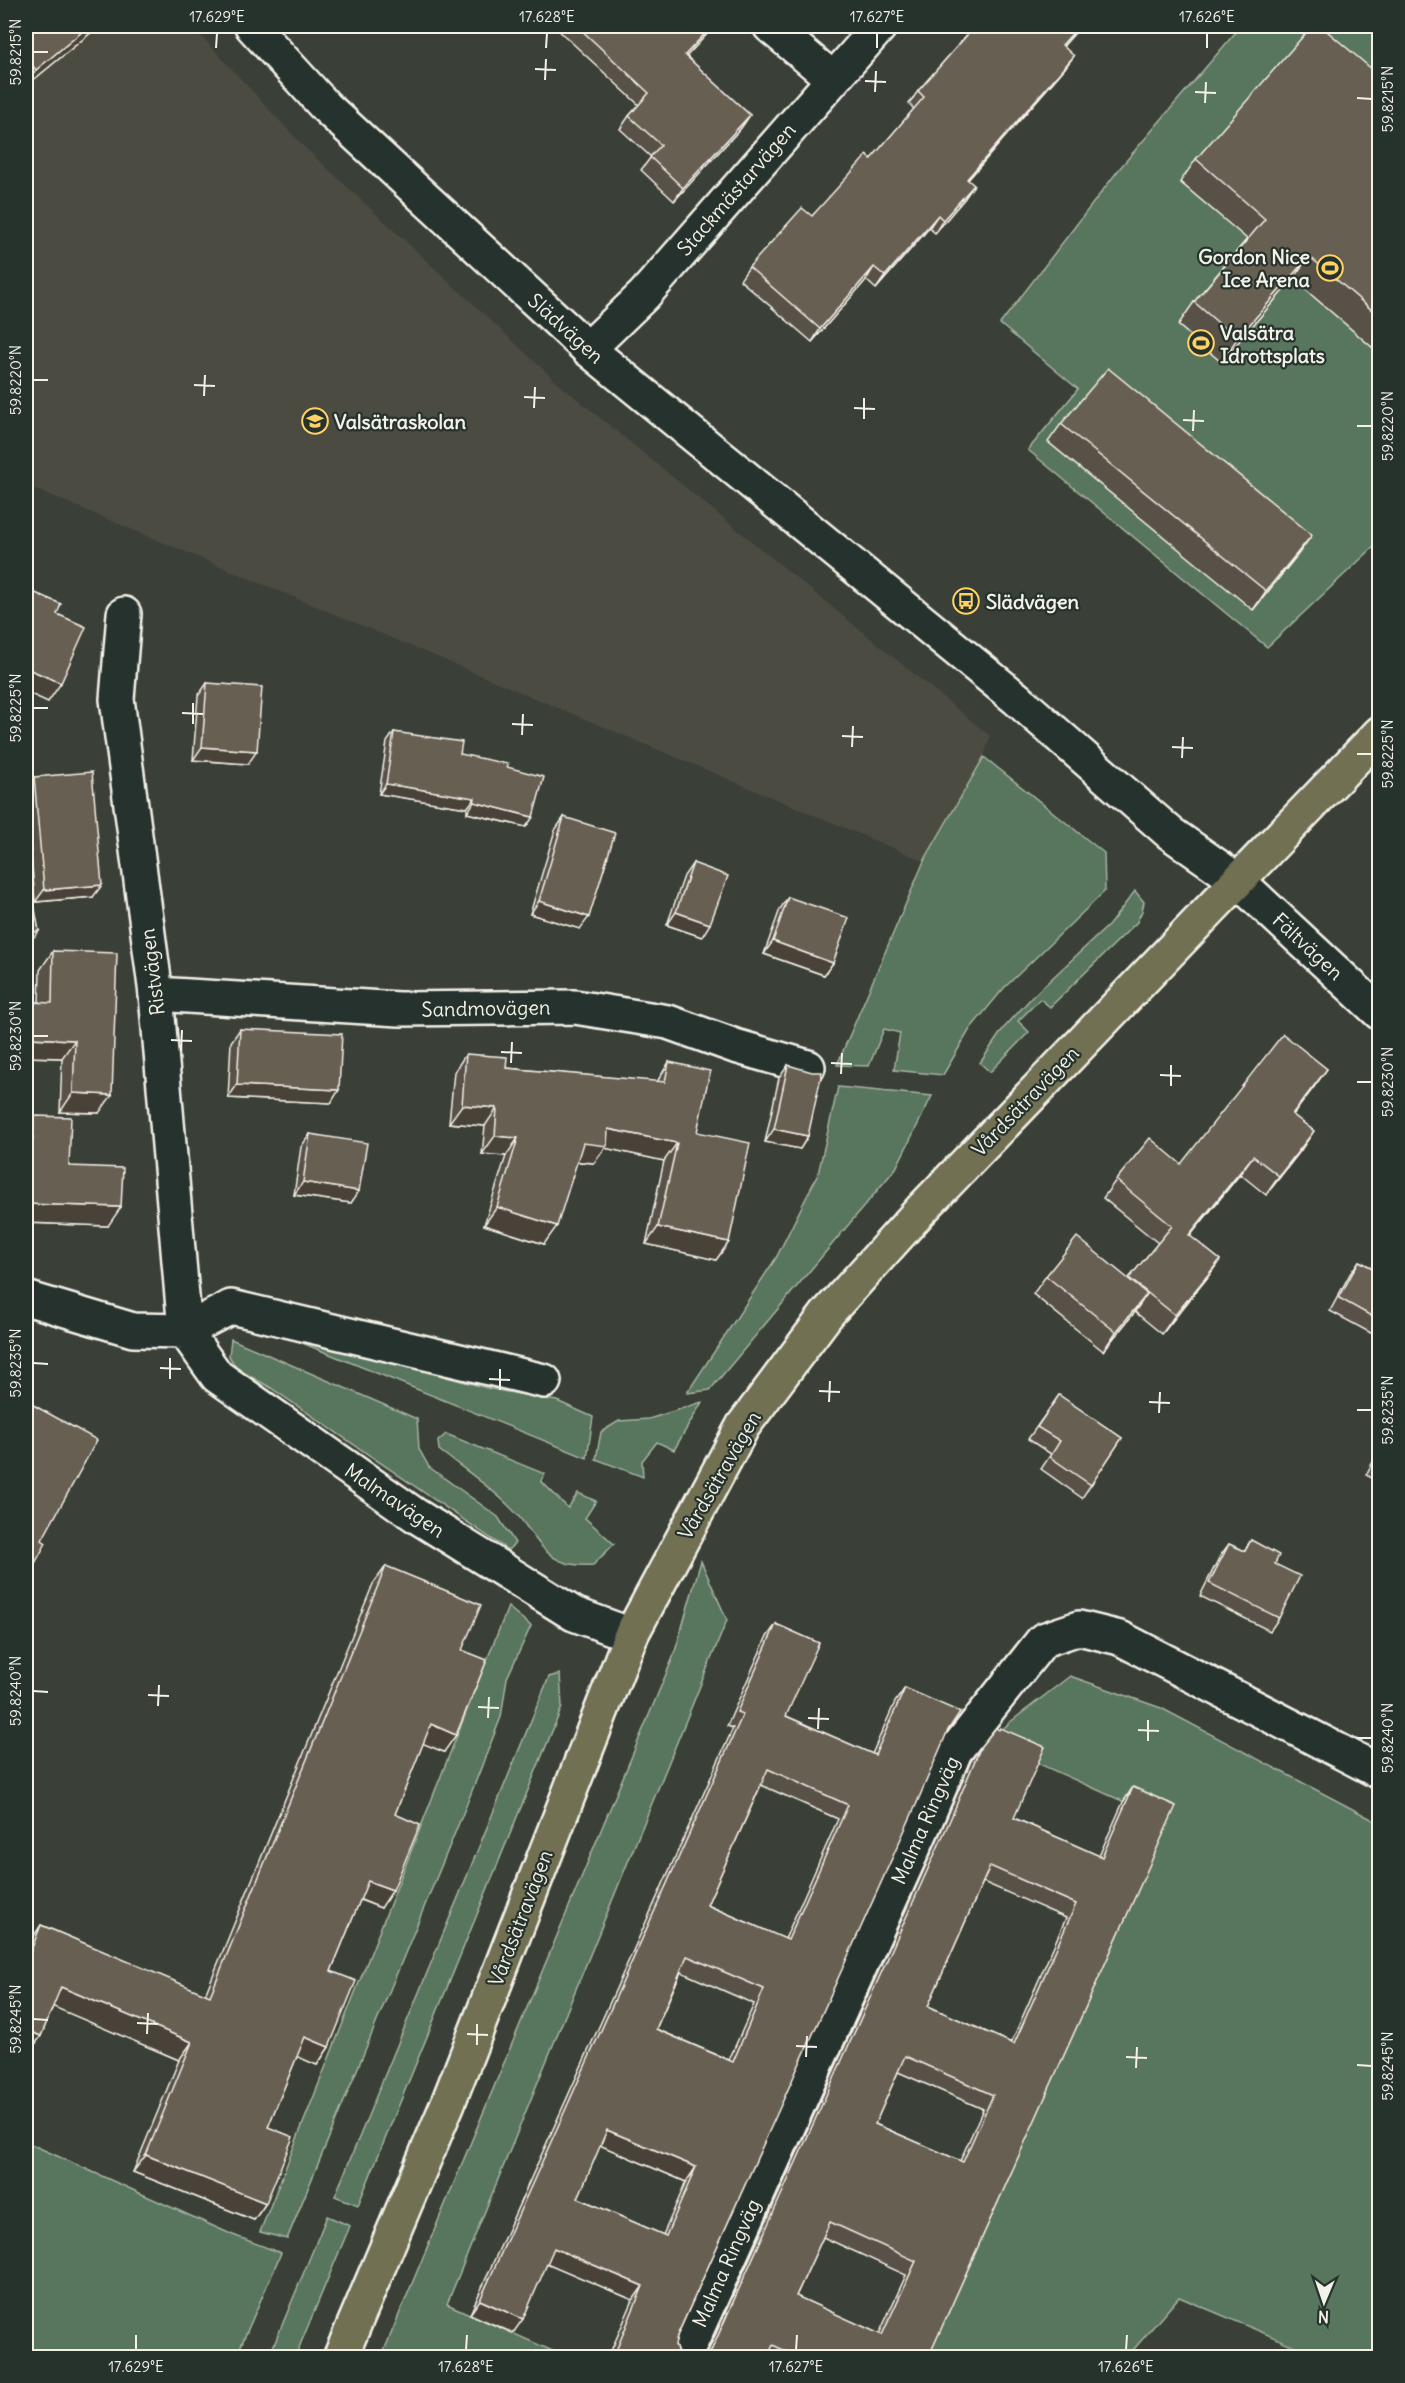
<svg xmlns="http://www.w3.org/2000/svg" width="1405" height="2383" font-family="Delius,sans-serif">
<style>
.built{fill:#4b4c43}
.green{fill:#58755d;stroke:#a6b3a2;stroke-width:1.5}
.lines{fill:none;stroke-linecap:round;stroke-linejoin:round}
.minor-casing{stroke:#f4f1e8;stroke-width:38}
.major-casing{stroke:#f4f1e8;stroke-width:38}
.minor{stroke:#26332d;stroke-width:33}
.major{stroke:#716f52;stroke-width:33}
.wall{fill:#595147;stroke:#f4f1e8;stroke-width:1.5;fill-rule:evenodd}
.shaded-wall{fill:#494239;stroke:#f4f1e8;stroke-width:1.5}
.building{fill:#685e52;stroke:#f4f1e8;stroke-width:1.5;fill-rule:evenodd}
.ticks{fill:none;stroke:#f4f1e8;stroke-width:2}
.labels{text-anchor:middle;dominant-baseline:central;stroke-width:4.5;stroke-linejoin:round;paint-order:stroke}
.street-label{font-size:20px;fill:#f4f1e8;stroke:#26332d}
.poi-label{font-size:20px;font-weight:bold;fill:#f4f1e8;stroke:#26332d;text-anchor:start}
.neatline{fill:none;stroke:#f4f1e8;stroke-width:2}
.ticks-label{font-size:15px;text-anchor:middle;fill:#f4f1e8}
</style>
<rect width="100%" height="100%" fill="#3a4038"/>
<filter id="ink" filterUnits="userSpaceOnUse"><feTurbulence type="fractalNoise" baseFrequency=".0167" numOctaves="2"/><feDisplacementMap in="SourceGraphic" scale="12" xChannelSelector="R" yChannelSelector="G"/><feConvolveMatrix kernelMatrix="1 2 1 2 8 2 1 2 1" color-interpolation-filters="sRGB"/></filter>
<g filter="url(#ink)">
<!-- built -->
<polygon class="built" points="26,26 192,26 300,143 561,386 990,736 984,757 924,861 26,485"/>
<!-- green -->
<g class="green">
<polygon points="1241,26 1379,26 1379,542 1267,647 1028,450 1078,389 1000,324 1120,168"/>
<polygon points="984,757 1104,853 1105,891 1004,988 970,1029 943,1075 894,1070 900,1033 884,1029 869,1066 837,1065 924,861"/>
<polygon points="1135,891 1144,902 1142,911 1137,922 1050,1007 1040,999 1018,1021 1029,1032 990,1072 980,1063 1003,1029 1033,996 1109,925"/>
<polygon points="838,1087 932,1096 896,1168 710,1390 687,1393 776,1258 818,1174"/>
<polygon points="265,1328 491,1389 557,1401 593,1417 587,1458"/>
<polygon points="231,1339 417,1419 419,1449 429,1467 498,1517 515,1543 508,1550 268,1386 237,1369 229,1356"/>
<polygon points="702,1402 674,1450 657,1442 642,1461 643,1477 596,1459 601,1432 619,1421 649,1419"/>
<path d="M 446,1434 L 545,1474 L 541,1481 L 568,1508 L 578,1493 L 596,1501 L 585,1518 L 614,1544 L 593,1565 C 540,1569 540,1535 508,1505 C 488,1485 462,1468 439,1450 L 438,1441 Z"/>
<polygon points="701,1561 727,1620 447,2304 566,2357 381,2358 674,1655"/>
<polygon points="508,1607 531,1626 507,1678 501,1717 466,1806 287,2239 260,2232"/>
<polygon points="560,1674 562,1707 358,2205 335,2196 549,1677"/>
<polygon points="1070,1676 1161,1708 1379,1823 1379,2357 1320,2357 1179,2297 1127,2357 925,2358 1165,1820 990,1742 1009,1723"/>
<polygon points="26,2142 233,2235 281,2253 236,2357 26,2357"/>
<polygon points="327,2216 350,2226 295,2357 269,2357"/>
</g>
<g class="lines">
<!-- minor casing -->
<g class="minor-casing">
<g id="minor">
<polyline points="252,26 326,107 588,349 1017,699 1170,833 1237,880 1380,1013"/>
<polyline points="770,26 832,78"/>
<polyline points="588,349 644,295 880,26"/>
<polyline points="124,614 117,699 156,994 185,1331 231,1307 544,1381"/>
<polyline points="156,994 399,1009 575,1007 668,1022 735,1046 808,1067"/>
<polyline points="26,1298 133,1330 185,1331 217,1376 415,1515 574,1614 631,1635"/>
<polyline points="684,2358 923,1827 955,1751 1043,1640 1079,1628 1120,1638 1380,1772"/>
</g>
</g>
<!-- major casing -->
<g class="major-casing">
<polyline id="major" points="340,2358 448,2103 631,1635 743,1426 827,1314 921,1210 1380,733"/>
</g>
<!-- minor -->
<use href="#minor" class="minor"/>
<!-- major -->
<use href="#major" class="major"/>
</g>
<!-- wall -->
<g class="wall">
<polygon points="26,26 99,26 26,86"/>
<polygon points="554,26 713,26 708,33 686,56 750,115 741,128 674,201 641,170 651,157 620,129 629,116 639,105"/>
<polygon points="975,26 1081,26 1063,46 1065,68 968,180 965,198 935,233 929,228 876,289 866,280 812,342 740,280 749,267 812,216 871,159 914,109 909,104 918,91"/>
<polygon points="1380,76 1380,354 1293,279 1221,362 1178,325 1194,302 1247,239 1180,182 1196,159"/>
<polygon points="1061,424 1299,553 1253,610 1048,442"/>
<polygon points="207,683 248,764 193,760 198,696"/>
<polygon points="394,732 460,754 507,767 533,817 526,827 467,813 467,808 379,794 387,742"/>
<polygon points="34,777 93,897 35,902 26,793 26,790"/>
<polygon points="564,817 580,929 530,914 555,830"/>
<polygon points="693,863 702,937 667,925 684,876"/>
<polygon points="788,897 833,963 824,975 764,954 780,909"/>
<polygon points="53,951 99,1113 60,1112 62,1058 26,1057 26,1004 27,1002 39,1002 40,970"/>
<polygon points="240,1029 331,1103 228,1098 231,1042"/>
<polygon points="466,1054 506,1068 657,1082 669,1062 697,1132 729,1242 716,1260 646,1244 664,1161 605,1148 594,1163 577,1162 544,1244 484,1225 506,1156 482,1154 485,1126 449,1123 454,1072"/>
<polygon points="788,1065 808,1136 800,1149 765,1142 779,1078"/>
<polygon points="1327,1069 1293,1115 1301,1150 1266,1195 1240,1174 1190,1236 1220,1260 1207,1278 1162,1334 1135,1312 1103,1351 1033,1294 1046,1276 1129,1279 1158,1243 1103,1198 1116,1180 1181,1164"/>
<polygon points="34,1116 69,1166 108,1226 26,1223 26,1128"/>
<polygon points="310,1134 359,1191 351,1203 294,1195 301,1147"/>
<polygon points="1359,1261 1380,1272 1380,1338 1330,1311 1350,1274"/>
<polygon points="1059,1395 1122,1438 1082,1498 1041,1469 1051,1454 1028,1439"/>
<polygon points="1380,1449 1380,1482 1366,1475"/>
<polygon points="1251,1540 1275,1564 1279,1618 1270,1631 1200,1596 1220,1556 1229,1544 1244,1551"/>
<polygon points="386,1566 462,1650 444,1752 423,1743 395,1814 381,1908 360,1900 331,1971 329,2047 317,2065 297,2056 268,2127 266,2203 254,2220 133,2172 179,2060 53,2006 41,2036 28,2054 26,2053 26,1952 29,1943 41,1925 205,1995 373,1584"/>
<path d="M 776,1624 L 786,1716 L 872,1754 L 895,1702 L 905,1688 L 947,1731 L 677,2336 L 675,2345 L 678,2354 L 682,2358 L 608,2358 L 633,2300 L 547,2263 L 513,2333 L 470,2314 L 733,1728 L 727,1726 L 766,1638 ZM 761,1785 L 838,1819 L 785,1939 L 707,1905 ZM 681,1972 L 754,2004 L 729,2060 L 656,2029 ZM 600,2145 L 686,2182 L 663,2235 L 578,2198 Z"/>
<path d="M 981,1746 L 1014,1818 L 1099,1856 L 1123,1802 L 1133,1787 L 928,2358 L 705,2358 L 940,1834 L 971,1761 ZM 983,1882 L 1066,1918 L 1011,2043 L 928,2006 ZM 898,2072 L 983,2109 L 960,2161 L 875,2124 ZM 823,2237 L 906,2275 L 879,2334 L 796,2296 Z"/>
</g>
<!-- shaded-wall -->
<g class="shaded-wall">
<polygon points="89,26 99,26 26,86 26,84 36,70"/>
<polygon points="712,26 713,26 708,33 676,68 685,55"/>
<polygon points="1079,26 1081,26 1053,58 1062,45"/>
<polygon points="1074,56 1065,68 958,191 967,179"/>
<polygon points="750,115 741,128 674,201 683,188"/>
<polygon points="974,185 965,198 935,233 943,220"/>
<polygon points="938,215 929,228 876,289 885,276"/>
<polygon points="1309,256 1293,279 1221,362 1237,339"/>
<polygon points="874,267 866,280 812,342 820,329"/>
<polygon points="1312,535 1299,553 1253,610 1266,591"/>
<polygon points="26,668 61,683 48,702 26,692"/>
<polygon points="202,747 257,751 248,764 193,760"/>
<polygon points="386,784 475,798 467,808 379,794"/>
<polygon points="474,802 533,817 526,827 467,813"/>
<polygon points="102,885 93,897 35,902 44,890"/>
<polygon points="539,901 589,917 580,929 530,914"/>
<polygon points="676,912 710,924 702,937 667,925"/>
<polygon points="39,931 34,937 26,939 26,933"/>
<polygon points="773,941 833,963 824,975 764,954"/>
<polygon points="29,1038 75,1040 62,1058 26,1057 26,1043"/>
<polygon points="1327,1069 1314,1087 1279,1133 1292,1114"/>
<polygon points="237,1085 339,1090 331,1103 228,1098"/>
<polygon points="73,1093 112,1095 99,1113 60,1112"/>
<polygon points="462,1105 497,1108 485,1126 449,1123"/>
<polygon points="608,1129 677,1143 664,1161 605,1148 594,1163 570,1161 583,1143"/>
<polygon points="774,1129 808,1136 800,1149 765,1142"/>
<polygon points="1314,1131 1301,1150 1266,1195 1279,1176"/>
<polygon points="495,1136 518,1138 506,1156 482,1154"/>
<polygon points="1253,1156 1240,1174 1176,1253 1189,1235"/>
<polygon points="303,1182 359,1191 351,1203 294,1195"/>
<polygon points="26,1204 121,1207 108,1226 26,1223"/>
<polygon points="497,1207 557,1226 544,1244 484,1225"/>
<polygon points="658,1227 729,1242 716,1260 646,1244"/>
<polygon points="1220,1260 1207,1278 1162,1334 1175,1315"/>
<polygon points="1147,1294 1134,1313 1103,1351 1116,1332"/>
<polygon points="431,1724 456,1735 444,1752 419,1742"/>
<polygon points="368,1881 393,1890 381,1908 356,1898"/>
<polygon points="61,1987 192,2042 179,2060 49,2005"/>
<polygon points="26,2030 41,2036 28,2054 26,2053"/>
<polygon points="305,2037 329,2047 317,2065 293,2055"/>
<polygon points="607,2130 696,2167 686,2182 597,2144"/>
<polygon points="146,2155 266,2203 254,2220 133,2172"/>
<polygon points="554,2248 643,2286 633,2300 544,2262"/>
<polygon points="480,2300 523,2319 513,2333 470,2314"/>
</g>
<!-- building -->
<g class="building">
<polygon points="26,26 89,26 36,70 26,57"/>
<polygon points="577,26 712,26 685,55 750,115 683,188 650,157 661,145 629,116 649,93"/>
<polygon points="975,26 1079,26 1062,45 1074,56 967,179 974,185 943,220 938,215 885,276 874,267 820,329 749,267 802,208 812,216 867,155 871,159 924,97 918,91"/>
<polygon points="1312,26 1321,26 1380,76 1380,317 1309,256 1237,339 1194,302 1265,219 1196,159"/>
<polygon points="1108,368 1312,535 1266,591 1061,424"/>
<polygon points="26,589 61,604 57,614 86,627 61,683 26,668 29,658 26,657"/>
<polygon points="207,683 262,687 257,751 202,747"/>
<polygon points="394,732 462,742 460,754 508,764 507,767 544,777 533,817 474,802 475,798 386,784"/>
<polygon points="92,772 102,885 44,890 34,777"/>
<polygon points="564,817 615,833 589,917 539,901"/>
<polygon points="693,863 728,876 710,924 676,912"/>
<polygon points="32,893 39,931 26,933 26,894"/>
<polygon points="788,897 849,918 833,963 773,941"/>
<polygon points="53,951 117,953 112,1095 73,1093 75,1040 29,1038 26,1022 27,1002 52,1003"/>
<polygon points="240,1029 342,1034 339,1090 237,1085"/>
<polygon points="1283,1034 1327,1069 1292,1114 1314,1131 1279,1176 1253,1156 1189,1235 1220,1260 1175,1315 1129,1278 1172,1226 1116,1180 1150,1138 1181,1164"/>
<polygon points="466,1054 507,1057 506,1068 665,1082 669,1062 710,1071 697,1132 750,1143 729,1242 658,1227 677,1143 608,1129 607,1146 583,1143 557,1226 497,1207 518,1138 495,1136 497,1108 462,1105"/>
<polygon points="788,1065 812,1072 822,1072 808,1136 774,1129"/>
<polygon points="34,1116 71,1117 69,1166 123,1168 121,1207 26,1204 26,1140 33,1140"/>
<polygon points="310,1134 367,1143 359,1191 303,1182"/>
<polygon points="1077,1237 1147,1294 1116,1332 1046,1276"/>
<polygon points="1359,1261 1380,1272 1380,1321 1339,1298"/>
<polygon points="1059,1395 1122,1438 1091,1485 1050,1457 1060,1441 1037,1427"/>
<polygon points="26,1401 97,1440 42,1540 46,1543 26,1580"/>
<polygon points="1380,1453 1380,1465 1375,1462"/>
<polygon points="1251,1540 1279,1555 1275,1564 1300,1576 1279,1618 1209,1583 1229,1544 1245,1551"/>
<polygon points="386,1566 481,1605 462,1650 487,1660 456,1735 431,1724 395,1814 420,1825 393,1890 368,1881 331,1971 356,1981 329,2047 305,2037 268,2127 293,2137 266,2203 146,2155 192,2042 61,1987 41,2036 26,2030 26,1963 41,1925 210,1996"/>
<path d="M 776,1624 L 819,1643 L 786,1716 L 875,1755 L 905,1688 L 960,1712 L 948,1730 L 916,1805 L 677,2336 L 675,2345 L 678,2354 L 682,2358 L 613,2358 L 643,2286 L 554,2248 L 523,2319 L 480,2300 L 743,1714 L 737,1712 ZM 768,1769 L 848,1805 L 788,1940 L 707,1905 ZM 687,1956 L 764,1989 L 733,2062 L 656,2029 ZM 607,2130 L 696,2167 L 666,2236 L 578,2198 Z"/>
<path d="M 996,1728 L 999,1730 L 1000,1728 L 1045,1747 L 1014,1818 L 1102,1857 L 1133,1787 L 1176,1806 L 928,2358 L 800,2358 L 773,2345 L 767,2358 L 706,2358 L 711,2351 L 950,1820 L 981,1746 ZM 990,1866 L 1076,1904 L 1014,2044 L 928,2006 ZM 905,2056 L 993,2095 L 963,2162 L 875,2124 ZM 830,2222 L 916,2261 L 882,2335 L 796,2296 Z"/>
</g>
</g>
<!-- ticks -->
<path class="ticks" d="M 216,48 L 217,33M 546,48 L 547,33M 877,48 L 877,33M 1207,48 L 1207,33M 33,52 L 48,52M 535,69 L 556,70M 545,80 L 546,59M 865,81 L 886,82M 875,92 L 876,71M 1195,92 L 1216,93M 1357,98 L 1372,99M 1205,103 L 1206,82M 33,380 L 48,380M 194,385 L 215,386M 204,396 L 205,375M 524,397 L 545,398M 534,408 L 535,387M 854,408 L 875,409M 864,419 L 864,398M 1183,420 L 1204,421M 1357,426 L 1372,426M 1193,431 L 1194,410M 33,708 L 48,708M 182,713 L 203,714M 193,724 L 193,703M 512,724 L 533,725M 522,735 L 523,714M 842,736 L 863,737M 852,747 L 853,726M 1172,747 L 1193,748M 1357,754 L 1372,754M 1182,758 L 1183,737M 33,1036 L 48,1036M 171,1040 L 192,1041M 181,1051 L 182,1030M 501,1052 L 522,1053M 511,1063 L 512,1042M 831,1063 L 852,1064M 841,1074 L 842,1053M 1160,1075 L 1181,1076M 1357,1082 L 1372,1082M 1171,1086 L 1171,1065M 33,1363 L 48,1364M 160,1368 L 181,1369M 170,1379 L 170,1358M 489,1379 L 510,1380M 500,1390 L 500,1369M 819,1391 L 840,1392M 829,1402 L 830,1381M 1149,1402 L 1170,1403M 1357,1410 L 1372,1410M 1159,1413 L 1160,1392M 33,1691 L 48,1692M 148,1695 L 169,1696M 158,1706 L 159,1685M 478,1707 L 499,1708M 488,1718 L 489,1697M 808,1718 L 829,1719M 818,1729 L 819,1708M 1138,1730 L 1159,1731M 1357,1738 L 1372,1738M 1148,1741 L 1148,1720M 33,2019 L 48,2020M 137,2023 L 158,2024M 147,2034 L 148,2013M 467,2034 L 488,2035M 477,2045 L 477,2024M 796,2046 L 817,2047M 806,2057 L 807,2036M 1126,2057 L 1147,2058M 1357,2065 L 1372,2066M 1136,2068 L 1137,2047M 136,2350 L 136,2335M 466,2350 L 467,2335M 796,2350 L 797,2335M 1126,2350 L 1127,2335"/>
<!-- icons -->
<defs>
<g id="stadium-ring" transform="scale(1.35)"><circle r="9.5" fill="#26332d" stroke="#ffd166" stroke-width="1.5"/><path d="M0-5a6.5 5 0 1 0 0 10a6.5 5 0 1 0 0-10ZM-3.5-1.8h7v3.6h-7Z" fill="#ffd166"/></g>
<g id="school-ring" transform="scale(1.35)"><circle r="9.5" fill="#26332d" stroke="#ffd166" stroke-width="1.5"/><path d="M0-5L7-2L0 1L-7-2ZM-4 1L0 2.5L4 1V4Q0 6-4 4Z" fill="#ffd166"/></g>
<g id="bus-ring" transform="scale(1.35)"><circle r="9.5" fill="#26332d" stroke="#ffd166" stroke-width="1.5"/><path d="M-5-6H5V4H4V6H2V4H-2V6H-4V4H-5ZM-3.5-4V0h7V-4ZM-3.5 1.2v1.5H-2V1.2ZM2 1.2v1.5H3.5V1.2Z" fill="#ffd166"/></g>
</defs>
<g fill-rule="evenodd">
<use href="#stadium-ring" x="1330" y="268"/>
<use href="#stadium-ring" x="1201" y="343"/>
<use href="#school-ring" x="315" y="421"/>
<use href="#bus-ring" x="966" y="601"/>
</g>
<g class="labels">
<!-- street labels -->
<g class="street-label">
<text transform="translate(736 189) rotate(-49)">Stackmästarvägen</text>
<text transform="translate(566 328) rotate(42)">Slädvägen</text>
<text transform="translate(1308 946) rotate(43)">Fältvägen</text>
<text transform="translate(152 972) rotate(-97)">Ristvägen</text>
<text transform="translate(486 1008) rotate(-1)">Sandmovägen</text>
<text transform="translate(1025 1101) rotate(-46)">Vårdsätravägen</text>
<text transform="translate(719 1475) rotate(-60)">Vårdsätravägen</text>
<text transform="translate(395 1500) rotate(34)">Malmavägen</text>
<text transform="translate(925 1820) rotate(-66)">Malma Ringväg</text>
<text transform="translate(520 1918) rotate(-69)">Vårdsätravägen</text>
<text transform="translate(726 2263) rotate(-66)">Malma Ringväg</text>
</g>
<!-- poi labels -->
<g class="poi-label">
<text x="1310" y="256" text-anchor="end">Gordon Nice<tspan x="1310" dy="23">Ice Arena</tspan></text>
<text x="1220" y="332">Valsätra<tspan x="1220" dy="23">Idrottsplats</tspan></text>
<text x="334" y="421">Valsätraskolan</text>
<text x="986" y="601">Slädvägen</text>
</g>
</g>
<!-- margin -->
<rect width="1405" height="2383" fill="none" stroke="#26332d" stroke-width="66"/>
<!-- north arrow -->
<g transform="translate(1324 2302) rotate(182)" stroke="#26332d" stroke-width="4.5" paint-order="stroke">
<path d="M0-4.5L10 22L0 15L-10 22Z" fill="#f4f1e8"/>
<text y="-9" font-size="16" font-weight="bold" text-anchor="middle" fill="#f4f1e8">N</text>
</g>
<rect x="33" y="33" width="1339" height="2317" class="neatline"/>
<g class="ticks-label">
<text x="217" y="22">17.629°E</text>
<text x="547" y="22">17.628°E</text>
<text x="877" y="22">17.627°E</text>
<text x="1207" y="22">17.626°E</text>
<text transform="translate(16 52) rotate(-90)" y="5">59.8215°N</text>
<text transform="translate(1388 99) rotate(-90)" y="5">59.8215°N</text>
<text transform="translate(16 380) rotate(-90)" y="5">59.8220°N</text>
<text transform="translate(1388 426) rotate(-90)" y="5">59.8220°N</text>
<text transform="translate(16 708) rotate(-90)" y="5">59.8225°N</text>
<text transform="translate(1388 754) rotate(-90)" y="5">59.8225°N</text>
<text transform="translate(16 1036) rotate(-90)" y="5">59.8230°N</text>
<text transform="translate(1388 1082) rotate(-90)" y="5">59.8230°N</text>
<text transform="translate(16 1363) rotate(-90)" y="5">59.8235°N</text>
<text transform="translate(1388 1410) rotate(-90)" y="5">59.8235°N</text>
<text transform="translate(16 1691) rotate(-90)" y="5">59.8240°N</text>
<text transform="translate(1388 1738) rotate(-90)" y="5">59.8240°N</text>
<text transform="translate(16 2019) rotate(-90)" y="5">59.8245°N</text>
<text transform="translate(1388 2066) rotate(-90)" y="5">59.8245°N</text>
<text x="136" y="2372">17.629°E</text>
<text x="466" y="2372">17.628°E</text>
<text x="796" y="2372">17.627°E</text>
<text x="1126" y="2372">17.626°E</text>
</g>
</svg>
